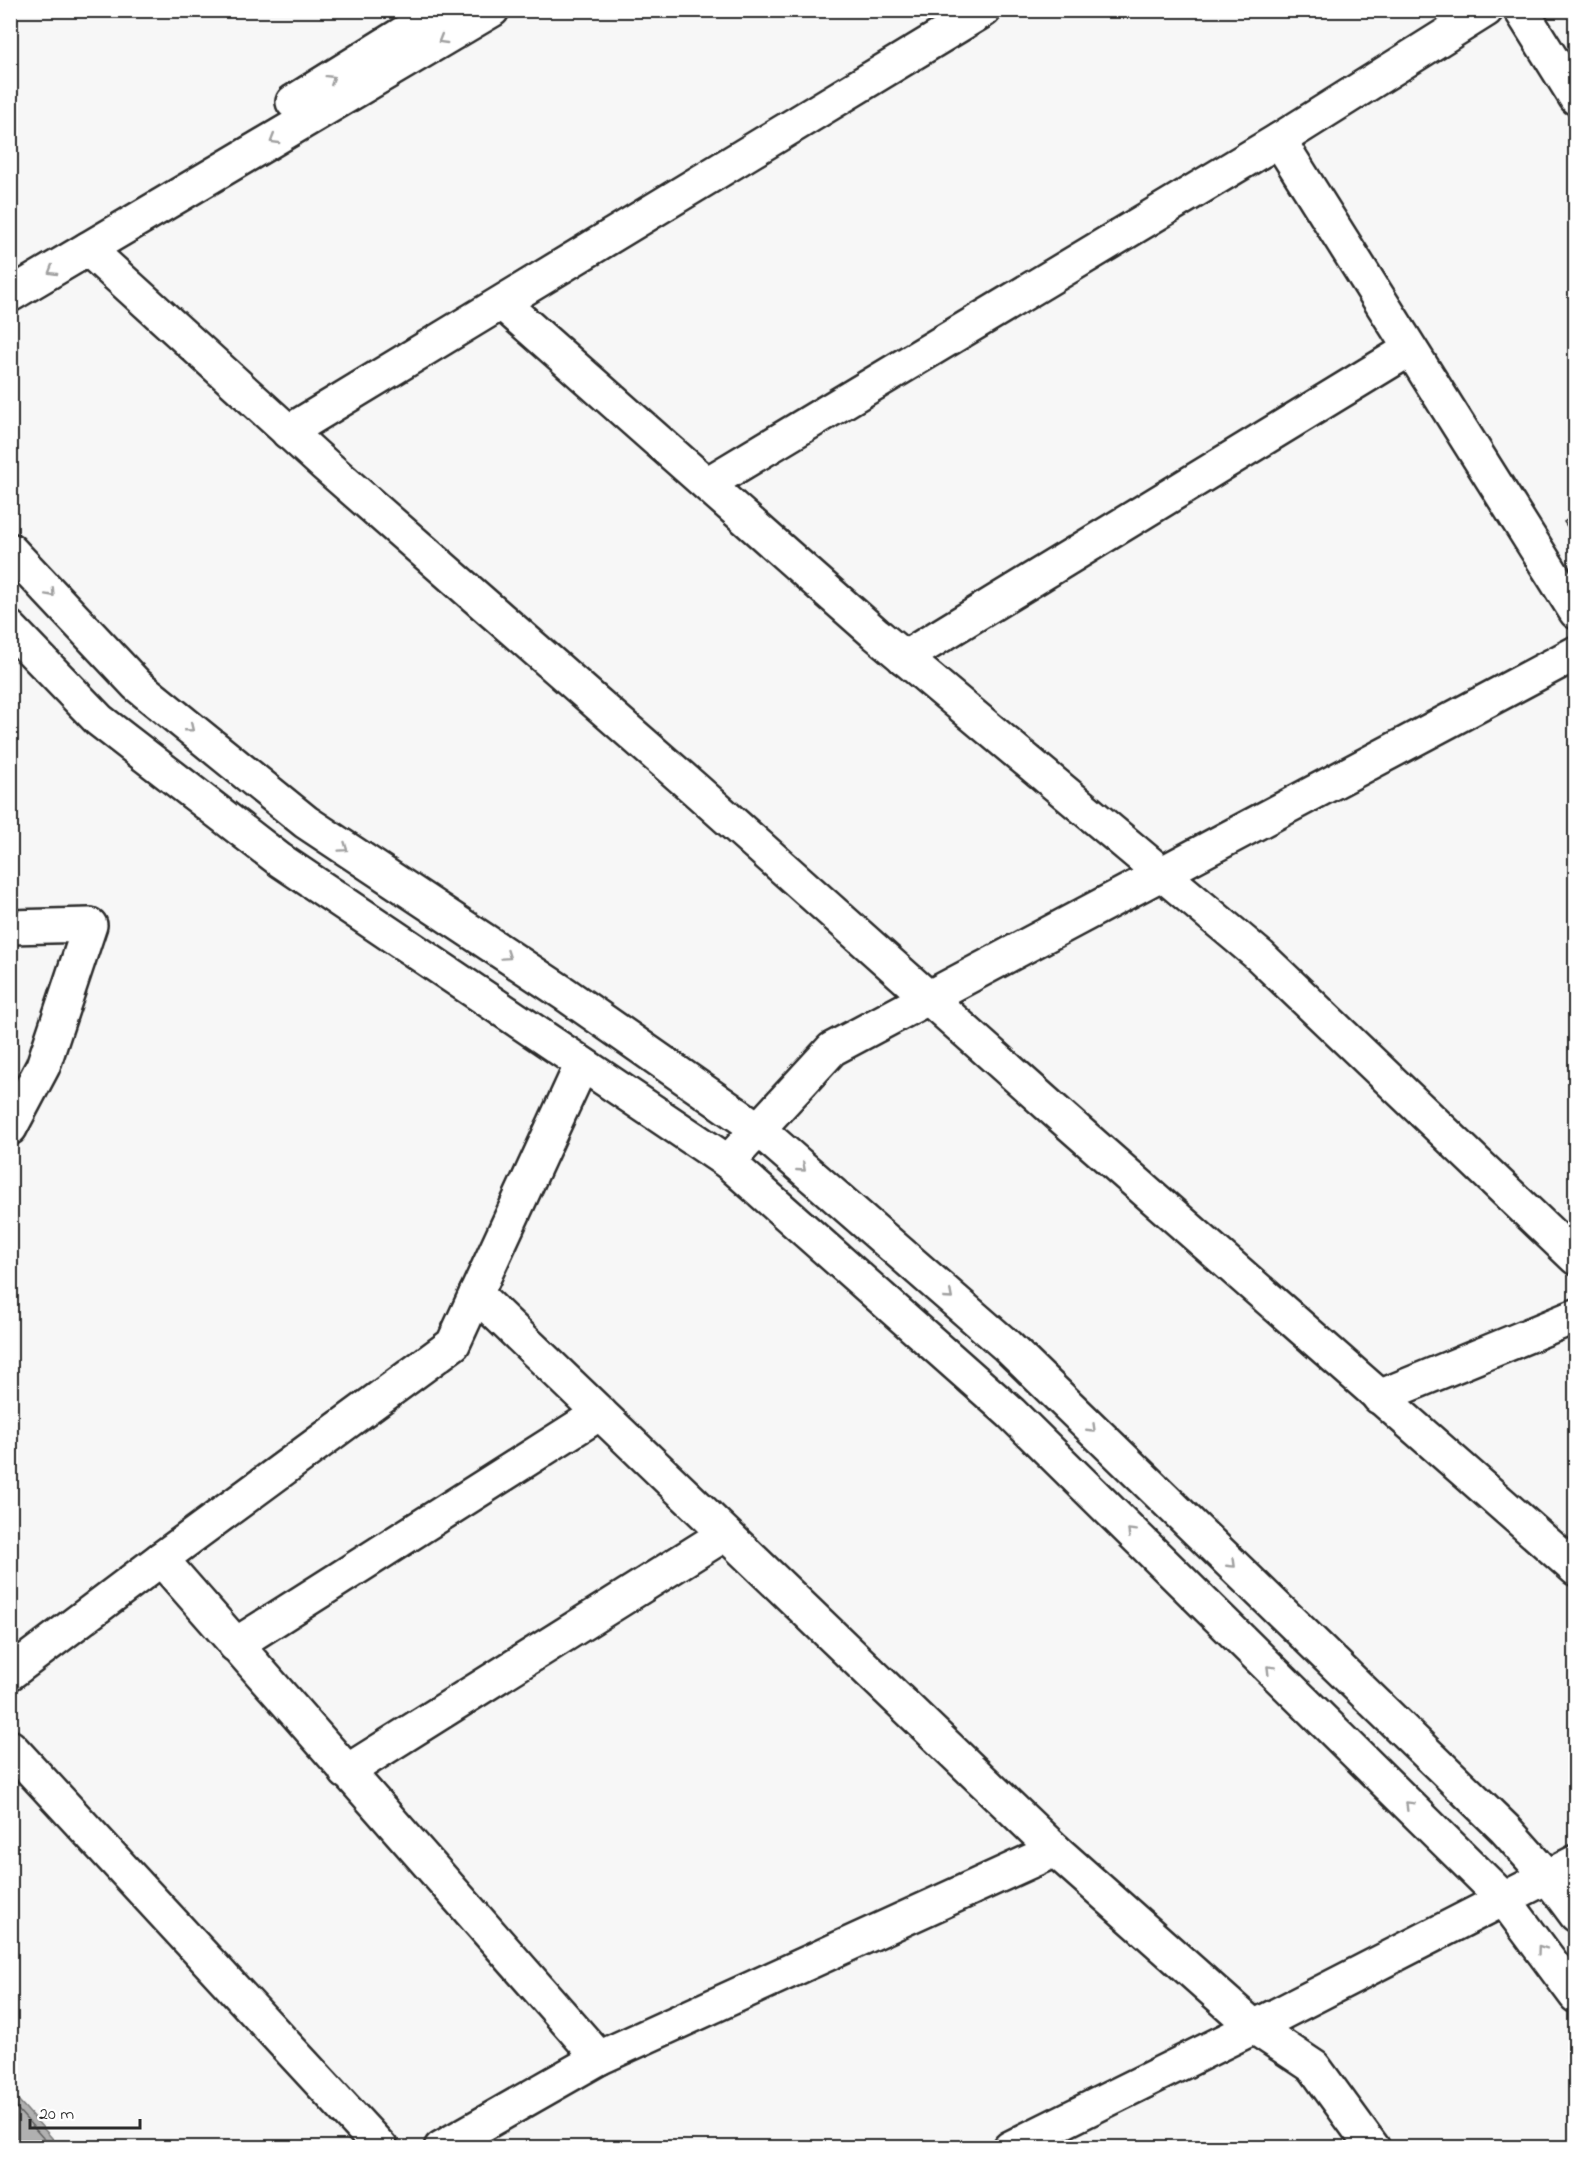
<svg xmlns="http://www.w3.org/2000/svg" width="1586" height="2158" font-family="'Indie Flower',sans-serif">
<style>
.water{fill:#b0b0b0;stroke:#7b7b7b;stroke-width:1.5}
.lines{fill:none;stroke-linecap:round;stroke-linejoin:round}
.shore{stroke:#606060;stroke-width:1.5}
.building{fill:#c4c4c4;stroke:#2b2b2b;stroke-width:1.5}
.minor-casing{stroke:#2b2b2b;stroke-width:38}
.major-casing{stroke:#2b2b2b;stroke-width:38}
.minor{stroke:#fff;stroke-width:33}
.major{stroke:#fff;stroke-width:33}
.oneway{stroke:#a0a0a0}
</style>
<rect width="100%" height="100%" fill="#f7f7f7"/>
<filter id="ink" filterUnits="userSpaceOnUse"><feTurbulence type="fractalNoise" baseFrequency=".0167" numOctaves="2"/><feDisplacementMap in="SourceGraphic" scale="12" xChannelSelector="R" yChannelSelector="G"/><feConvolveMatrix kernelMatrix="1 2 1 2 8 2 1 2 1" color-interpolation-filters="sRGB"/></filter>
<g filter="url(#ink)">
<!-- water -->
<polygon class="water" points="10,2092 11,2092 60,2147 11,2147"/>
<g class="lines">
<!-- shore -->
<polyline class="shore" points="10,2101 52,2148"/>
</g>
<!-- building -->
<polygon class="building" points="1576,514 1576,539 1564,522"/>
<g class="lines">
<!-- minor casing -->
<g class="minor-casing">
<g id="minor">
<polyline points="1521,10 1576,98"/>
<polyline points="1279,140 1576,612"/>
<polyline points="88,249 324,464 696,790 1064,1119 1576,1569"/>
<polyline points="502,303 876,634 1260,956 1576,1258"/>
<polyline points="288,432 984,10"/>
<polyline points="707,484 1279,140 1486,10"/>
<polyline points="904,658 1410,349"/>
<polyline points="10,927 90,925 43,1066 10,1128"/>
<polyline points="728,1162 832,1049 1576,653"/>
<polyline points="476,1294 1055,1850"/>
<polyline points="1379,1397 1576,1316"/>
<polyline points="161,1559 599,2058 1055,1850 1254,2027 1314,2067 1373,2148"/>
<polyline points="235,1645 600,1413"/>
<polyline points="10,1673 161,1559 453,1344 582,1064"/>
<polyline points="10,1747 381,2148"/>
<polyline points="346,1772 725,1534"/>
<polyline points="441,2148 599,2058"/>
<polyline points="1010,2148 1254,2027 1576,1862"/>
</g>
</g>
<!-- major casing -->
<g class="major-casing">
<g id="major">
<polyline points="293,102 441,10"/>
<polyline points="10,295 492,10"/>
<polyline points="10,550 137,685 306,822 565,994 758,1129 1007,1346 1505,1829 1547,1876 1576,1915"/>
<polyline points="10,628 99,720 280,860 728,1162 1011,1413 1503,1898 1576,1996"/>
</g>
</g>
<!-- minor -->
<use href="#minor" class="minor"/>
<!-- major -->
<use href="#major" class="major"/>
</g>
<!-- one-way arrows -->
<defs><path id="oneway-chevron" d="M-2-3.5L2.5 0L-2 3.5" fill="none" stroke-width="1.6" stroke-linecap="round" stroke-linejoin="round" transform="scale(1.5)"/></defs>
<g class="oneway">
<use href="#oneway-chevron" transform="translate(442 40) rotate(149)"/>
<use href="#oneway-chevron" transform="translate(331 79) rotate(-32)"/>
<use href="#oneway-chevron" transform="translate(274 140) rotate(149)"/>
<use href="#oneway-chevron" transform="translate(52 271) rotate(149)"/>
<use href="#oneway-chevron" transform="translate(51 593) rotate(47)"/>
<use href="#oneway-chevron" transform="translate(190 728) rotate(39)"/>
<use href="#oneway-chevron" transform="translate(344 848) rotate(34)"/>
<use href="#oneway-chevron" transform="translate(507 956) rotate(34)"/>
<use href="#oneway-chevron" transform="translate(802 1168) rotate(41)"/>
<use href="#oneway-chevron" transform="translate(949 1296) rotate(41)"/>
<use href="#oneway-chevron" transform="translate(1092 1429) rotate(44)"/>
<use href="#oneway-chevron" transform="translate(1131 1532) rotate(-135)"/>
<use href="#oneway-chevron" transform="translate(1232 1564) rotate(44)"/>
<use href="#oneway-chevron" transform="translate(1270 1669) rotate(-135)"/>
<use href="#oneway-chevron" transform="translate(1409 1805) rotate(-135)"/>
<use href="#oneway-chevron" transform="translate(1541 1949) rotate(-126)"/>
</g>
</g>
<!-- margin -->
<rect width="1586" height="2158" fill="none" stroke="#fff" stroke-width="36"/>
<rect x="18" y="18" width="1550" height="2122" fill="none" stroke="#2b2b2b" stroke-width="2" filter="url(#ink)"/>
<!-- scale -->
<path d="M30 2119v9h110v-9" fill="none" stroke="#2b2b2b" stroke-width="3"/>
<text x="39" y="2119" font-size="18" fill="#2b2b2b" stroke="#ffffff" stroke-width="4.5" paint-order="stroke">20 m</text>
</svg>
